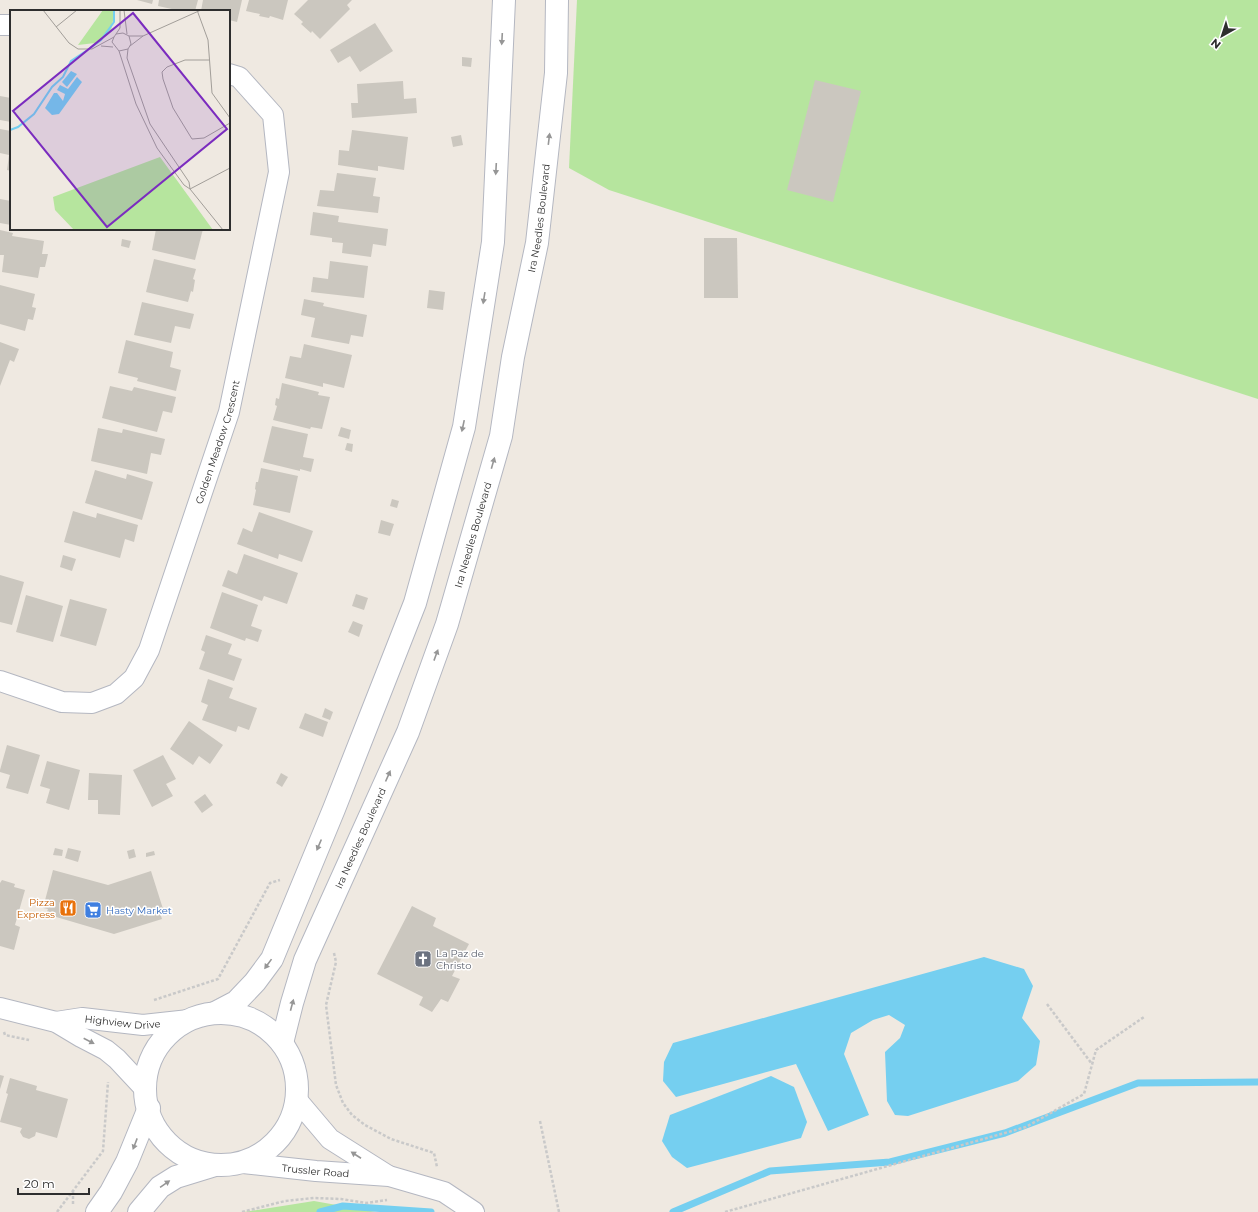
<svg xmlns="http://www.w3.org/2000/svg" width="1258" height="1212" font-family="Montserrat,sans-serif">
<style>
.green{fill:#b6e59e}
.water{fill:#75cff0}
.lines{fill:none;stroke-linecap:round;stroke-linejoin:round}
.stream{stroke:#75cff0;stroke-width:7}
.building{fill:#cbc7bf}
.street-casing{stroke:#b4b7c1;stroke-width:22}
.secondary-casing{stroke:#b4b7c1;stroke-width:24}
.path{stroke:#c9c9c9;stroke-width:2.5;stroke-dasharray:3 2;stroke-linecap:butt}
.street{stroke:#fff;stroke-width:20}
.secondary{stroke:#fff;stroke-width:22}
.oneway{fill:#969696}
.labels{text-anchor:middle;dominant-baseline:central;stroke-width:3;stroke-linejoin:round;paint-order:stroke}
.street-label{font-size:10px;fill:#2e2e2e;stroke:#fff}
.food-label{font-size:10px;fill:#c56008;stroke:#fff;text-anchor:end}
.shop-label{font-size:10px;fill:#366cbe;stroke:#fff;text-anchor:start}
.worship-label{font-size:10px;fill:#5b616d;stroke:#fff;text-anchor:start}
.inset-river{fill:none;stroke:#75cff0;stroke-width:2}
.inset-road{fill:none;stroke:#a29e99;stroke-width:1}
.view{fill:#7b2cbf;fill-opacity:0.15;stroke:#7b2cbf;stroke-width:2}
.inset-edge{fill:none;stroke:#2e2e2e;stroke-width:2}
</style>
<rect width="100%" height="100%" fill="#efe9e1"/>
<!-- green -->
<g class="green">
<polygon points="577,0 1258,0 1258,399 609,190 569,168"/>
<polygon points="314,1201 376,1212 244,1212"/>
</g>
<!-- water -->
<g class="water">
<polygon points="984,957 1024,969 1033,986 1022,1018 1040,1041 1036,1065 1018,1081 908,1116 895,1115 887,1101 885,1052 900,1038 905,1025 889,1015 873,1020 851,1033 844,1054 869,1115 828,1131 796,1064 676,1097 663,1081 664,1062 673,1043"/>
<polygon points="771,1076 794,1087 807,1122 801,1138 687,1168 672,1157 662,1141 670,1115"/>
</g>
<g class="lines">
<!-- stream -->
<g class="stream">
<polyline points="320,1212 343,1206 431,1212"/>
<polyline points="673,1212 770,1171 890,1162 1005,1133 1138,1083 1258,1082"/>
</g>
</g>
<!-- building -->
<g class="building">
<polygon points="137,0 153,0 152,4"/>
<polygon points="159,0 198,0 195,11 181,11 158,6"/>
<polygon points="203,0 242,0 237,22 229,20 229,11 201,11"/>
<polygon points="249,0 288,0 283,20 270,16 269,18 259,16 260,14 246,11"/>
<polygon points="308,0 352,0 347,5 350,9 320,39 312,31 311,33 301,24 303,22 294,14"/>
<polygon points="375,23 393,51 360,72 350,56 338,63 330,50"/>
<polygon points="462,57 472,58 471,67 462,66"/>
<polygon points="815,80 861,91 833,202 787,190"/>
<polygon points="403,81 404,99 416,98 417,113 352,118 351,103 358,103 357,84"/>
<polygon points="0,96 11,98 11,122 0,120"/>
<polygon points="0,129 11,131 11,171 7,170 9,155 0,153"/>
<polygon points="352,130 408,137 404,170 378,166 378,171 338,165 339,150 349,151"/>
<polygon points="461,135 463,145 453,147 451,137"/>
<polygon points="337,173 376,178 373,196 380,197 378,213 317,206 320,190 334,191"/>
<polygon points="0,199 11,201 11,225 0,223"/>
<polygon points="313,212 339,216 338,222 388,229 386,246 373,244 371,257 342,253 343,243 332,242 332,238 310,235"/>
<polygon points="156,229 203,229 195,260 152,250"/>
<polygon points="0,230 13,233 12,236 44,241 42,254 48,254 45,267 40,267 38,278 2,272 4,255 0,255"/>
<polygon points="704,238 737,238 738,298 704,298"/>
<polygon points="122,239 131,241 129,248 121,246"/>
<polygon points="154,259 196,269 193,279 195,280 193,292 191,291 188,302 146,292"/>
<polygon points="330,261 368,266 364,298 311,292 313,277 328,279"/>
<polygon points="0,285 35,294 32,307 36,308 33,320 28,319 25,331 0,324"/>
<polygon points="429,290 445,292 443,310 427,308"/>
<polygon points="304,299 324,303 323,306 367,315 363,337 351,335 349,344 311,337 315,318 301,315"/>
<polygon points="142,302 194,314 190,329 175,326 171,343 134,335"/>
<polygon points="126,340 173,352 170,367 181,370 176,391 137,381 138,378 118,373"/>
<polygon points="0,342 19,349 14,362 10,360 0,386"/>
<polygon points="304,344 352,355 344,388 323,383 323,387 285,378 290,356 301,358"/>
<polygon points="282,383 319,392 318,395 330,397 322,429 311,427 310,429 273,420 277,406 275,405 276,398 279,399"/>
<polygon points="110,386 132,391 134,387 176,397 172,413 163,411 157,432 102,418"/>
<polygon points="272,426 308,434 303,457 314,459 311,472 300,469 300,471 263,462"/>
<polygon points="341,427 351,430 349,439 338,436"/>
<polygon points="98,428 122,433 123,429 165,439 161,455 151,453 147,474 91,461"/>
<polygon points="347,443 353,444 352,452 345,450"/>
<polygon points="261,468 298,476 290,513 253,505 256,490 255,489 256,482 258,482"/>
<polygon points="95,470 126,479 127,474 153,482 142,520 85,503"/>
<polygon points="392,499 399,501 397,508 390,506"/>
<polygon points="73,511 96,518 97,513 138,525 134,542 125,539 120,558 64,542"/>
<polygon points="259,512 313,531 302,562 279,554 278,559 237,544 243,528 252,532"/>
<polygon points="381,520 394,524 390,536 378,533"/>
<polygon points="244,554 298,573 287,604 264,596 262,601 222,586 228,570 237,574"/>
<polygon points="63,555 76,559 72,571 60,567"/>
<polygon points="0,575 24,582 12,625 0,622"/>
<polygon points="222,592 258,605 251,626 262,630 258,642 246,638 245,641 210,628"/>
<polygon points="356,594 368,598 364,610 352,606"/>
<polygon points="26,595 63,606 53,642 16,632"/>
<polygon points="70,599 107,609 96,646 60,636"/>
<polygon points="353,621 363,625 359,637 348,632"/>
<polygon points="206,635 232,644 228,654 242,659 234,681 199,669 205,652 201,650"/>
<polygon points="208,679 233,688 229,698 257,708 249,730 238,726 236,732 202,720 208,705 201,702"/>
<polygon points="325,708 333,712 330,720 322,717"/>
<polygon points="305,713 328,722 323,737 299,728"/>
<polygon points="189,721 223,745 210,764 199,756 193,765 170,749"/>
<polygon points="7,745 40,755 28,794 6,788 10,775 0,772 0,770"/>
<polygon points="163,755 176,779 166,784 173,796 152,807 133,770"/>
<polygon points="47,761 80,770 69,810 46,803 50,789 40,786"/>
<polygon points="89,773 122,775 120,815 98,814 98,800 88,800"/>
<polygon points="281,773 288,777 282,787 276,783"/>
<polygon points="205,794 213,805 202,813 194,802"/>
<polygon points="55,848 63,850 62,856 53,855"/>
<polygon points="68,848 81,851 78,862 65,858"/>
<polygon points="134,849 136,857 129,859 127,851"/>
<polygon points="154,851 155,855 146,857 146,853"/>
<polygon points="53,870 108,885 151,871 164,912 160,913 162,919 114,934 46,914 48,909 43,908"/>
<polygon points="2,880 15,884 14,887 25,890 15,925 20,927 14,950 0,946 0,883"/>
<polygon points="412,906 436,918 433,926 469,944 452,976 460,979 448,1002 441,999 432,1012 419,1005 423,997 377,974"/>
<polygon points="0,1075 4,1076 0,1089"/>
<polygon points="10,1078 37,1086 36,1090 68,1099 57,1138 36,1132 35,1136 29,1139 23,1137 20,1132 22,1128 0,1122 8,1094 6,1093"/>
</g>
<g class="lines">
<!-- street casing -->
<g class="street-casing">
<g id="street">
<polyline points="0,25 11,25"/>
<path id="s1" d="M 0,681 L 62,702 L 92,703 L 116,694 L 134,678 L 149,650 L 229,412 L 279,172 L 273,115 L 239,77 L 229,74"/>
<polyline points="0,1008 56,1022 81,1037 106,1050 117,1059 145,1089"/>
<path id="s2" d="M 56,1022 L 82,1018 L 143,1025 L 189,1020"/>
<polyline points="297,1100 330,1139 387,1175"/>
<path id="s3" d="M 243,1163 L 316,1171 L 389,1176 L 444,1192 L 474,1212"/>
</g>
</g>
<!-- secondary casing -->
<g class="secondary-casing">
<g id="secondary">
<polyline points="215,1013 236,1002 255,982 272,959 334,809 415,603 464,427 493,242 504,0"/>
<circle cx="221" cy="1089" r="76"/>
<path id="s4" d="M 282,1043 L 292,1003 L 305,960 L 408,732 L 447,624 L 501,436 L 513,357 L 537,243 L 556,73 L 557,0"/>
<polyline points="97,1212 111,1192 127,1162 149,1108"/>
<polyline points="139,1212 160,1187 176,1177 215,1165"/>
</g>
</g>
<!-- path -->
<g class="path">
<polyline points="334,953 336,962 326,1005 336,1085 343,1103 352,1115 365,1125 391,1139 434,1153 437,1167"/>
<polyline points="154,1000 218,979 270,883 280,880"/>
<polyline points="1047,1004 1092,1064"/>
<polyline points="4,1032 5,1035 29,1040"/>
<polyline points="540,1121 559,1212"/>
<polyline points="73,1191 73,1206"/>
<polyline points="57,1212 103,1151 108,1082"/>
<polyline points="242,1212 285,1201 314,1198 341,1199 367,1203 387,1200"/>
<polyline points="725,1212 1026,1127 1084,1094 1096,1050 1144,1017"/>
</g>
<!-- street -->
<use href="#street" class="street"/>
<!-- secondary -->
<use href="#secondary" class="secondary"/>
</g>
<!-- one-way arrows -->
<defs><path id="oneway-solid" d="M-6-.8H1V-3.2L6.5 0L1 3.2V.8H-6Z"/></defs>
<g class="oneway">
<use href="#oneway-solid" transform="translate(502 39) rotate(93)"/>
<use href="#oneway-solid" transform="translate(549 139) rotate(-83)"/>
<use href="#oneway-solid" transform="translate(496 169) rotate(93)"/>
<use href="#oneway-solid" transform="translate(484 298) rotate(99)"/>
<use href="#oneway-solid" transform="translate(463 426) rotate(102)"/>
<use href="#oneway-solid" transform="translate(493 463) rotate(-74)"/>
<use href="#oneway-solid" transform="translate(436 655) rotate(-70)"/>
<use href="#oneway-solid" transform="translate(388 776) rotate(-66)"/>
<use href="#oneway-solid" transform="translate(319 845) rotate(113)"/>
<use href="#oneway-solid" transform="translate(268 964) rotate(126)"/>
<use href="#oneway-solid" transform="translate(292 1005) rotate(-75)"/>
<use href="#oneway-solid" transform="translate(89 1041) rotate(27)"/>
<use href="#oneway-solid" transform="translate(135 1144) rotate(111)"/>
<use href="#oneway-solid" transform="translate(356 1155) rotate(-147)"/>
<use href="#oneway-solid" transform="translate(165 1184) rotate(-35)"/>
</g>
<!-- icons -->
<defs>
<g id="restaurant-square" transform="scale(0.9)"><rect x="-9" y="-9" width="18" height="18" rx="4" fill="#e8710a" stroke="#fff"/><path d="M-5-6h1v4h1v-4h1v4h1v-4h1v5L-1.5 .5V6h-2V.5L-5-1ZM5-6V6H3V1.5H1.5Q1.5-4 5-6Z" fill="#fff"/></g>
<g id="supermarket-square" transform="scale(0.9)"><rect x="-9" y="-9" width="18" height="18" rx="4" fill="#3f7fe0" stroke="#fff"/><path d="M-6-5.5h2.5l.6 2H6L4.5 2H-2.5L-4.4-4H-6ZM-1.5 3.2a1.3 1.3 0 1 0 .1 0ZM3 3.2a1.3 1.3 0 1 0 .1 0Z" fill="#fff"/></g>
<g id="church-square" transform="scale(0.9)"><rect x="-9" y="-9" width="18" height="18" rx="4" fill="#6b7280" stroke="#fff"/><path d="M-1.2-6h2.4v3.5h3.3v2.4h-3.3V6h-2.4V-.1h-3.3v-2.4h3.3Z" fill="#fff"/></g>
</defs>
<g fill-rule="evenodd">
<use href="#restaurant-square" x="68" y="908"/>
<use href="#supermarket-square" x="93" y="910"/>
<use href="#church-square" x="423" y="959"/>
</g>
<g class="labels">
<!-- street labels -->
<g class="street-label">
<text stroke="none"><textPath href="#s4" startOffset="868">Ira Needles Boulevard</textPath></text>
<text stroke="none"><textPath href="#s1" startOffset="396">Golden Meadow Crescent</textPath></text>
<text stroke="none"><textPath href="#s4" startOffset="544">Ira Needles Boulevard</textPath></text>
<text stroke="none"><textPath href="#s4" startOffset="220">Ira Needles Boulevard</textPath></text>
<text stroke="none"><textPath href="#s2" startOffset="67">Highview Drive</textPath></text>
<text stroke="none"><textPath href="#s3" startOffset="73">Trussler Road</textPath></text>
</g>
<!-- food labels -->
<g class="food-label">
<text x="55" y="902">Pizza<tspan x="55" dy="12">Express</tspan></text>
</g>
<!-- shop labels -->
<g class="shop-label">
<text x="106" y="910">Hasty Market</text>
</g>
<!-- worship labels -->
<g class="worship-label">
<text x="436" y="953">La Paz de<tspan x="436" dy="12">Christo</tspan></text>
</g>
</g>
<!-- overview -->
<g transform="translate(10 10)">
<rect width="220" height="220" fill="#efe9e1"/>
<path d="M 93,0 L 105,0 L 101,21 L 85,33 L 68,35 ZM 150,147 L 203,220 L 64,220 L 45,200 L 43,187 Z" fill="#b6e59e"/>
<path d="M 61,61 L 67,64 L 57,77 L 52,72 ZM 67,67 L 72,72 L 49,104 L 42,105 L 35,98 L 44,83 L 47,83 L 53,91 L 55,84 L 47,80 L 50,75 L 58,79 Z" fill="#75cff0"/>
<path class="inset-river" d="M 80,38 L 91,30 L 104,12 L 104,0M 0,120 L 8,117 L 24,104 L 42,77 L 53,67 L 61,51 L 76,41"/>
<path class="inset-road" d="M 33,0 L 59,33 L 68,39 L 82,39 L 104,27M 114,0 L 117,24M 187,0 L 198,30 L 202,83 L 220,108M 46,17 L 67,0M 106,24 L 113,23 L 119,26 L 121,34 L 118,39 L 109,41 L 102,32 L 104,27 L 110,18 L 110,0M 119,26 L 133,26 L 191,0M 91,36 L 103,37M 120,36 L 133,26M 118,39 L 117,48 L 140,114 L 179,172 L 180,179M 109,41 L 126,94 L 147,138 L 174,175 L 180,179 L 213,220M 199,50 L 175,50 L 157,57 L 152,62 L 153,69 L 163,98 L 182,129 L 194,128 L 220,113M 180,179 L 220,158"/>
<path class="view" d="M 123,3 L 217,119 L 97,217 L 3,101 Z"/>
<rect width="220" height="220" class="inset-edge"/>
</g>
<!-- north arrow -->
<g transform="translate(1222 36) rotate(219)" stroke="#ffffff" stroke-width="3" paint-order="stroke">
<path d="M0-3L7 15L0 10L-7 15Z" fill="#2e2e2e"/>
<text y="-6" font-size="11" font-weight="bold" text-anchor="middle" fill="#2e2e2e">N</text>
</g>
<!-- scale -->
<path d="M18 1188v6h71v-6" fill="none" stroke="#2e2e2e" stroke-width="2"/>
<text x="24" y="1188" font-size="12" fill="#2e2e2e" stroke="#ffffff" stroke-width="3" paint-order="stroke">20 m</text>
</svg>
